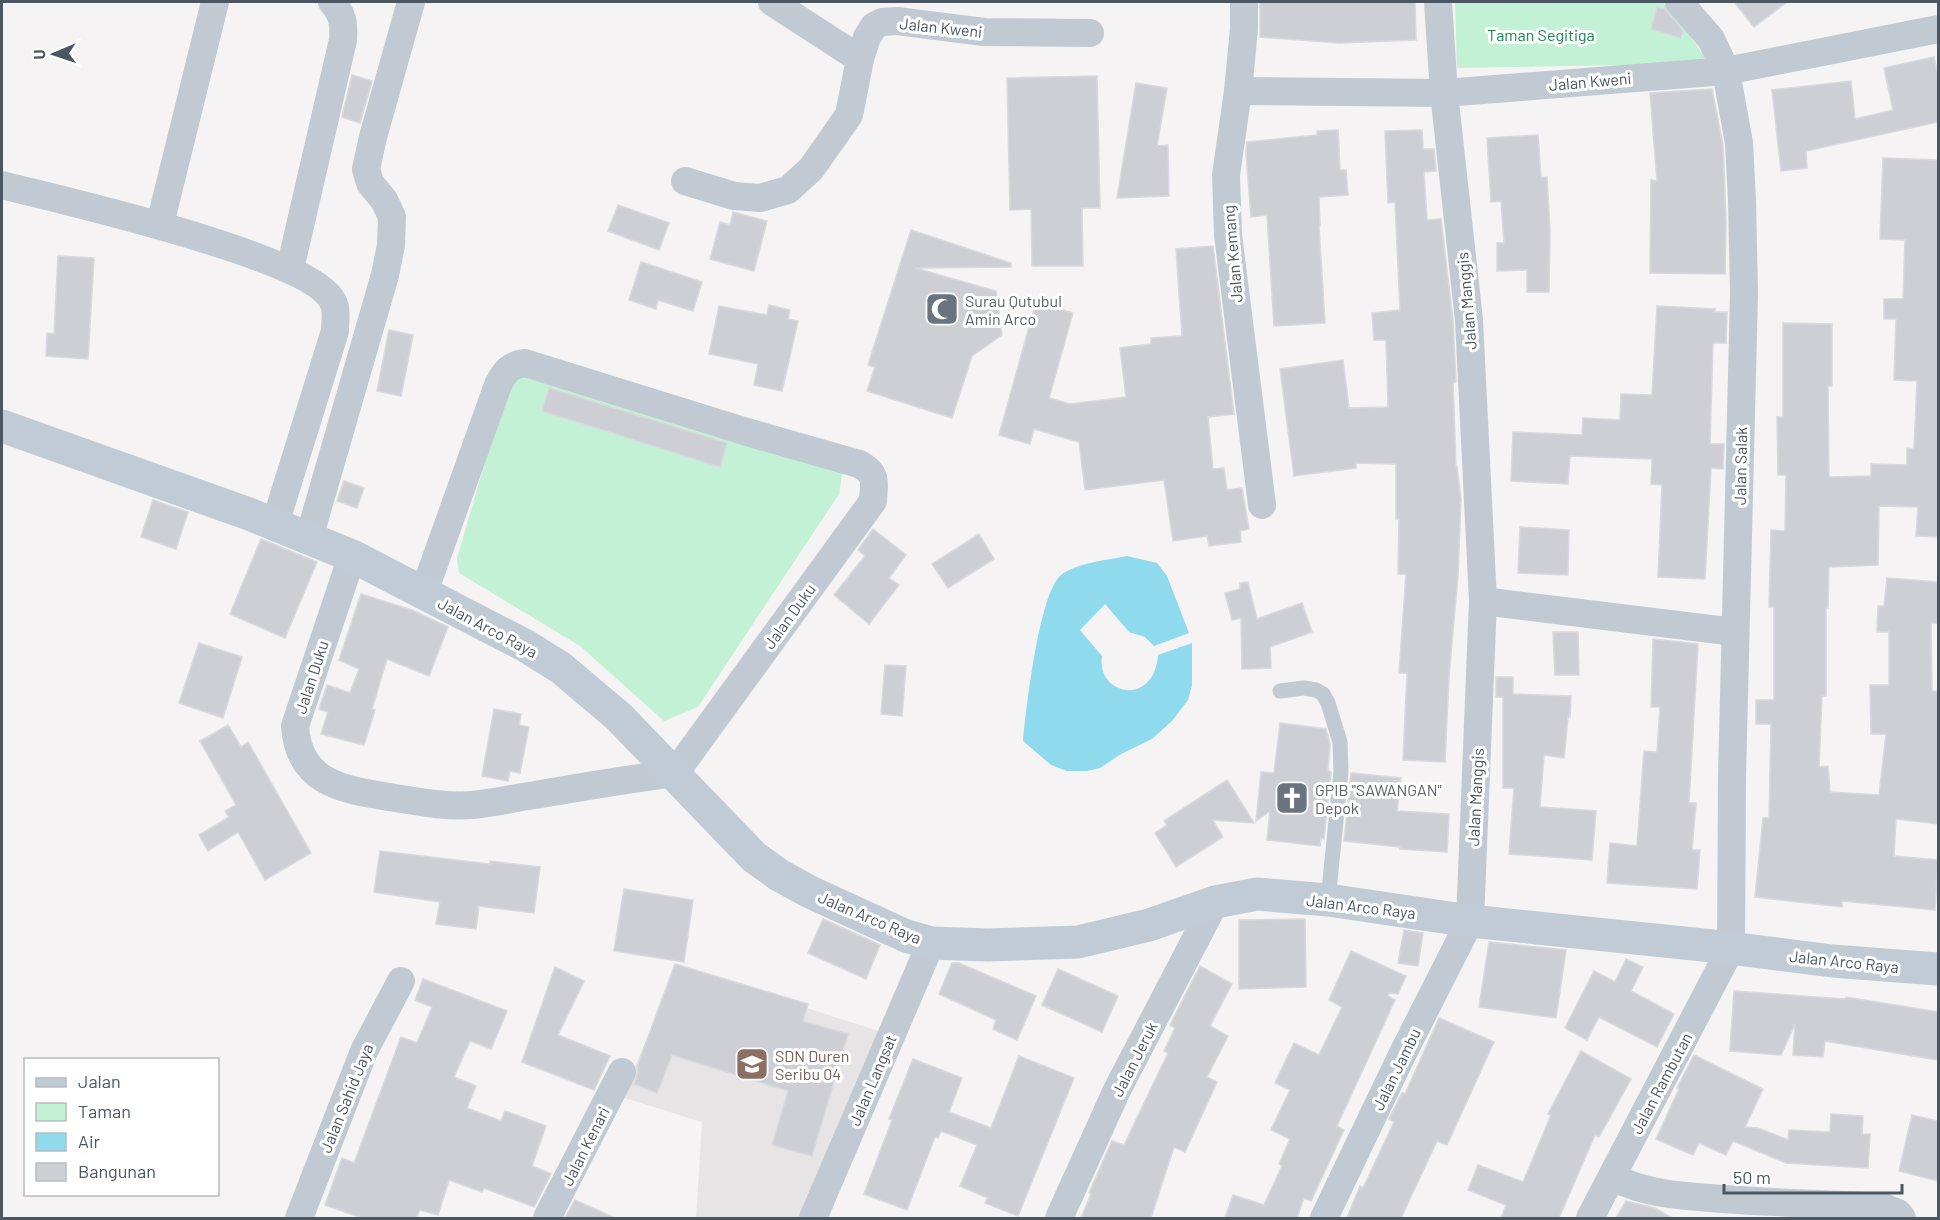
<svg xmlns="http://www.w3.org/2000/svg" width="1940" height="1220" font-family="Barlow,sans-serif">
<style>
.education{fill:#e6e4e5}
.green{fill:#c3f1d5}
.water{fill:#90daee}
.building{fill:#cdcfd5;stroke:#d7d9de;stroke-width:1.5}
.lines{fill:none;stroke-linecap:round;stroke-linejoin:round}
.service{stroke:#c1cad2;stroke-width:15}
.minor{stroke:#c1cad2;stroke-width:28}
.secondary{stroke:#c1cbd6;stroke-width:33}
.labels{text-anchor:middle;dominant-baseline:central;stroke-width:6;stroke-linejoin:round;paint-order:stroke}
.street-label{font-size:16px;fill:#4a5661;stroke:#fff}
.park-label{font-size:16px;fill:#17864f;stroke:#fff}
.worship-label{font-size:16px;fill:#5b616d;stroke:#fff;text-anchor:start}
.education-label{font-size:16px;fill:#785e54;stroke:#fff;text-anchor:start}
</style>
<rect width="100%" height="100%" fill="#f5f3f3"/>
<!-- education -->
<polygon class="education" points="678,966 881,1032 804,1218 696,1218 702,1122 622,1097"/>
<!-- green -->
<g class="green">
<polygon points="1455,2 1663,2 1679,20 1705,58 1686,64 1457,68"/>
<polygon points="512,371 843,469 839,494 698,707 664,721 580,646 459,573 457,558"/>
</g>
<!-- water -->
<path class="water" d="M 1127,556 L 1157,563 L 1167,576 L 1189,633 L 1154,646 L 1145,637 L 1129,632 L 1105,604 L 1080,630 L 1102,656 C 1096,695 1154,708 1158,655 L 1192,643 L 1192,685 L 1188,700 L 1172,721 L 1152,739 L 1121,754 L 1100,768 L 1087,771 L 1067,771 L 1051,765 L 1023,741 C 1026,710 1039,593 1061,575 C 1076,563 1108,560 1127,556 Z"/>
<!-- building -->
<g class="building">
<polygon points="1260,2 1415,2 1416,40 1339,43 1260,37"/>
<polygon points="1734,2 1787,2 1754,27"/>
<polygon points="1657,7 1665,9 1683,31 1681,38 1651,29"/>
<polygon points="1934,57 1938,75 1938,122 1806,151 1807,168 1781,171 1772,90 1851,81 1855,119 1893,110 1884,68"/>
<polygon points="352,75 372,81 360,123 342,117"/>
<polygon points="1097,76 1100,208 1082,208 1083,266 1032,266 1031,209 1010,210 1007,78"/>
<polygon points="1136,83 1167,88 1157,146 1168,145 1169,196 1117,198"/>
<polygon points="1712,89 1723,145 1726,222 1725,274 1650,273 1651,180 1657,181 1650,93"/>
<polygon points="1338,130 1340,170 1346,170 1348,195 1319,197 1320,226 1319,226 1325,323 1274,326 1267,215 1251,217 1246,154 1247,142 1317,135 1317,131"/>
<polygon points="1422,130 1423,149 1434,149 1436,171 1424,172 1427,220 1441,219 1453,321 1456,382 1453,382 1456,467 1457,467 1461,499 1458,576 1449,676 1445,762 1403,760 1407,673 1399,673 1406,574 1398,574 1399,519 1396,519 1396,464 1356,463 1356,468 1294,476 1280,369 1343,360 1349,408 1388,407 1386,340 1374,340 1372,313 1400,310 1395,202 1388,203 1385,131"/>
<polygon points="1538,135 1541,178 1547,177 1550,231 1549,292 1527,292 1527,270 1497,271 1497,243 1504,243 1501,201 1491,202 1487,138"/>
<polygon points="1883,158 1938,160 1938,537 1916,536 1918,507 1879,506 1878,565 1829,567 1828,608 1826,608 1826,696 1822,696 1819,767 1828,766 1830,792 1879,795 1886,734 1871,734 1870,685 1889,685 1889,632 1877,632 1878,606 1884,606 1887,578 1938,582 1938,623 1931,623 1932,691 1938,691 1938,824 1896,819 1894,856 1938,860 1935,910 1842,901 1842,907 1755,897 1763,818 1769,818 1771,724 1756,724 1756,700 1774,700 1774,607 1769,607 1771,530 1785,531 1786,475 1778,475 1777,417 1783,417 1783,323 1832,324 1832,386 1828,386 1829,477 1871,476 1871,464 1907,465 1907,448 1914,449 1917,381 1894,380 1896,319 1884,319 1884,299 1903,299 1905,240 1880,239"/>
<polygon points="618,205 669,223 659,250 608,231"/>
<polygon points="733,212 767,221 754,271 710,259 720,222 730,225"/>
<polygon points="911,230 1011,263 1011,267 915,268 996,291 1002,335 972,356 952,418 867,391 875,367 868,365"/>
<polygon points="1213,246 1234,414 1208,417 1213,469 1224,468 1227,490 1242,488 1249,529 1240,531 1241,542 1209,546 1207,536 1173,541 1164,480 1085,490 1079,442 1034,429 1030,444 999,435 1036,302 1073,313 1049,398 1070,404 1126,397 1120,348 1151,344 1151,338 1182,336 1176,249"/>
<polygon points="58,256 94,258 88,359 46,356 47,333 54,334"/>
<polygon points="641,262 702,282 693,311 658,300 656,309 629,300"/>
<polygon points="769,305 790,310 788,319 798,321 782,391 754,385 758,364 709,354 719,306 767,315"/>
<polygon points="1657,306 1715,309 1714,312 1727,312 1726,343 1713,343 1710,444 1724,444 1723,469 1711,468 1705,579 1658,577 1662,485 1651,484 1652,459 1570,456 1568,484 1511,481 1513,432 1582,435 1583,418 1620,420 1621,394 1652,395"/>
<polygon points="389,330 413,335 401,396 377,391"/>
<polygon points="549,388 727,443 720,467 542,411"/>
<polygon points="344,481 364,488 357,508 337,501"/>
<polygon points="153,500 188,512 176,549 141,537"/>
<polygon points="1520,527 1569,530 1568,575 1518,573"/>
<polygon points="873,529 906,555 889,578 899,585 869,624 834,595 865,556 858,550"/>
<polygon points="979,534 994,559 948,588 932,564"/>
<polygon points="261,539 317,562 285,638 230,614"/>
<polygon points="1248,582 1257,619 1302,603 1312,632 1270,647 1271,668 1242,669 1241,618 1232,620 1225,593 1240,589 1240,583"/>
<polygon points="361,594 412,610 448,627 429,676 387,659 372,709 375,710 364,745 321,734 328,712 319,709 327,685 350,693 359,669 339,660"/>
<polygon points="1553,632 1578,632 1579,675 1555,675"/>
<polygon points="1653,639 1698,644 1689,803 1696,803 1692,850 1700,850 1697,889 1607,883 1610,843 1637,846 1644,751 1657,752 1660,707 1651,707"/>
<polygon points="199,643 242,657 223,718 179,703"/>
<polygon points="885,665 906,666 902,716 881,714"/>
<polygon points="1496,677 1513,677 1513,694 1571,696 1570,717 1568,717 1564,758 1544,755 1540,807 1596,811 1592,860 1509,854 1514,788 1503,788 1503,697 1496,697"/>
<polygon points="494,709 521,714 519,725 529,727 520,773 510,771 508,781 482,776"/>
<polygon points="1280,723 1326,729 1330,744 1328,770 1331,772 1324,839 1321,838 1320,846 1267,840 1270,811 1256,821 1261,772 1274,773"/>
<polygon points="228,725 241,747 248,742 311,853 265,880 238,832 208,851 199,835 229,817 225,811 236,805 200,741"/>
<polygon points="1351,773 1401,778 1397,811 1449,814 1447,852 1400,849 1400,847 1344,841"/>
<polygon points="1227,780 1254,823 1213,820 1223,837 1176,867 1155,833 1167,825 1164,821"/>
<polygon points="380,851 490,864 490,861 540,867 534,913 479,906 476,929 436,924 440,902 374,892"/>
<polygon points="624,889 693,900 684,962 614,951"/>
<polygon points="823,919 880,945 866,979 808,953"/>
<polygon points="1305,919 1306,987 1239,989 1239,920"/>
<polygon points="1404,930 1423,933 1418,966 1398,963"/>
<polygon points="1489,942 1566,950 1556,1018 1479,1007"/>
<polygon points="1351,951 1406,976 1398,994 1389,993 1388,996 1395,1000 1337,1126 1344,1130 1311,1201 1304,1198 1297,1218 1225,1218 1233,1195 1264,1205 1282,1166 1279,1164 1290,1139 1271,1130 1290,1090 1275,1083 1294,1043 1319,1055 1342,1007 1329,1000"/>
<polygon points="1626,959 1643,967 1631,991 1674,1014 1657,1047 1599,1017 1587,1040 1565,1028 1594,971 1615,982"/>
<polygon points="952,963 959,963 1036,996 1017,1040 993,1029 996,1020 939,994"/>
<polygon points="675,964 808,1004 803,1021 848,1034 812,1156 772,1145 788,1091 672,1055 657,1093 634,1084 638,1072 637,1067"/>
<polygon points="1200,966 1232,984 1210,1026 1228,1036 1207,1077 1217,1082 1185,1152 1174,1147 1151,1218 1081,1218 1091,1194 1089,1193 1112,1141 1124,1145 1168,1053 1164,1051 1175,1028 1170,1025"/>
<polygon points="555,967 584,981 558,1035 610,1056 594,1090 522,1062"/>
<polygon points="1058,969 1118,996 1102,1032 1042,1005"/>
<polygon points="423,979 507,1011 491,1049 470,1041 454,1077 476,1086 467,1108 501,1121 505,1111 546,1126 532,1166 551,1174 534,1207 484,1188 482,1192 449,1180 438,1215 420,1210 416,1218 362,1218 325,1205 342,1158 354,1163 401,1037 417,1043 432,1007 415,1000"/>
<polygon points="1734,991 1845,999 1846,997 1938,1012 1938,1060 1825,1041 1823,1057 1793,1055 1795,1024 1781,1055 1730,1051"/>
<polygon points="1439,1018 1494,1042 1447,1145 1437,1141 1401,1218 1347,1218 1360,1186 1363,1188 1394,1122 1389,1119 1402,1093 1405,1094"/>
<polygon points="1581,1051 1631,1079 1599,1137 1595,1135 1559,1218 1501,1218 1506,1205 1468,1190 1478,1165 1523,1182 1551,1115 1548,1114"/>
<polygon points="1694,1055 1763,1089 1745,1127 1758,1128 1788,1140 1789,1130 1830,1132 1831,1114 1863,1116 1862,1134 1870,1134 1868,1168 1786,1163 1733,1141 1726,1155 1699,1143 1693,1155 1656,1139 1679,1089 1677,1088"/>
<polygon points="1019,1056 1074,1078 1018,1216 985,1203 988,1198 960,1186 977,1145 941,1131 938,1138 935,1137 907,1210 864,1194 892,1120 889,1119 913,1059 962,1078 949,1112 991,1128"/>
<polygon points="1912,1115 1938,1121 1938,1181 1899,1171"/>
<polygon points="575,1200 615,1218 565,1218"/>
<polygon points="1626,1201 1655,1208 1672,1218 1616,1218"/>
</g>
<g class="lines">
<!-- service -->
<polyline class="service" points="1280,691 1304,688 1316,690 1323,694 1328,703 1340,742 1341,772 1328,900"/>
<!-- minor -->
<g class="minor">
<polyline points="772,2 860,59"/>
<polyline points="1244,2 1244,29 1238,91 1226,175 1228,235 1262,505"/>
<polyline points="1238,91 1444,93 1726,71 1938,29"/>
<polyline points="685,181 734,196 760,198 788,190 811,169 849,115 860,59 867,37 874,26 882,22 897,21 984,32 1090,33"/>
<path d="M 2,185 C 55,199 318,257 334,304 C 337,311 335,323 335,331 L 275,524"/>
<polyline points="160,224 215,2"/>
<path d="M 290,269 L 343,40 C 344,24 343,14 332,2"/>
<polyline points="309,538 385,275 391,245 392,217 384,200 370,183 366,169 373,137 411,2"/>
<path d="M 352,556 L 295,726 C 299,786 347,790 395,798 C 420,802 446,807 472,805 C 493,803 514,798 535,795 C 581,787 628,779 675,773 L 873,501 C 874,482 878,474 859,464 L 747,432 L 525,363 C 510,365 505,371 498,385 L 424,592"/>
<polyline points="1483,601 1735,632"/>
<path d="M 1612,1177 C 1648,1195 1683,1196 1723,1199 C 1776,1203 1829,1204 1883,1207 L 1898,1213 L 1902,1218"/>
<polyline points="299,1218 364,1051 401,981"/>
<polyline points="547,1218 622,1072"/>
<polyline points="813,1218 931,943"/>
<polyline points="1059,1218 1117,1090 1215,902"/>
<polyline points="1324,1218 1402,1055 1470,921 1483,601 1469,320 1444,93 1438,2"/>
<polyline points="1590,1218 1731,948 1732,777 1744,293 1742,200 1739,143 1726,71 1711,39 1679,2"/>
</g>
<!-- secondary -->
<polyline class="secondary" points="2,426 249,514 352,556 526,646 561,668 619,717 754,857 779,875 810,892 906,936 931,943 988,945 1078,942 1149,925 1215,902 1257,894 1328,900 1470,921 1713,946 1832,961 1938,969"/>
</g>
<!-- icons -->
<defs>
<g id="mosque-square" transform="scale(1.725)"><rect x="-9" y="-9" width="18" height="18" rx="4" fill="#6b7280" stroke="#fff"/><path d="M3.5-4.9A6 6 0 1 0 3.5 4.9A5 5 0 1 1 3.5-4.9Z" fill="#fff"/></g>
<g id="church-square" transform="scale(1.725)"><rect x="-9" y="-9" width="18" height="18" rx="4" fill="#6b7280" stroke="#fff"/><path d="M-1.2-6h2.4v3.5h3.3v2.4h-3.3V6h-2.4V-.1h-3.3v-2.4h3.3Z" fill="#fff"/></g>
<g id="school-square" transform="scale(1.725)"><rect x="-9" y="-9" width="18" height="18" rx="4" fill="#8d6e63" stroke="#fff"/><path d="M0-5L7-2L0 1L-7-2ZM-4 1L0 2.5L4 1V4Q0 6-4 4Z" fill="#fff"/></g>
</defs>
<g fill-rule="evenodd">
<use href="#mosque-square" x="942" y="309"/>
<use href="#church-square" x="1292" y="798"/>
<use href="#school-square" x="752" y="1064"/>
</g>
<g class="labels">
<!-- street labels -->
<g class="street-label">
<text transform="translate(941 27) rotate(6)">Jalan Kweni</text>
<text transform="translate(1590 81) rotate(-5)">Jalan Kweni</text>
<text transform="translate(1232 254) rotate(-95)">Jalan Kemang</text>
<text transform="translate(1466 301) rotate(-95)">Jalan Manggis</text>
<text transform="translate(1740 466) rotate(-89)">Jalan Salak</text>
<text transform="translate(789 616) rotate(-54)">Jalan Duku</text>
<text transform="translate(488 627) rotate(28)">Jalan Arco Raya</text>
<text transform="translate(311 677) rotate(-72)">Jalan Duku</text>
<text transform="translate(1475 797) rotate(-87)">Jalan Manggis</text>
<text transform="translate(1361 906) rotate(7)">Jalan Arco Raya</text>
<text transform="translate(870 917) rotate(23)">Jalan Arco Raya</text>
<text transform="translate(1844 961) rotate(6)">Jalan Arco Raya</text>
<text transform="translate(1134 1059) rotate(-63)">Jalan Jeruk</text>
<text transform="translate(1396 1069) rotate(-64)">Jalan Jambu</text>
<text transform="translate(872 1080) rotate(-67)">Jalan Langsat</text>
<text transform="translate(1661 1083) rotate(-62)">Jalan Rambutan</text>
<text transform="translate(346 1098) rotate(-68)">Jalan Sahid Jaya</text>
<text transform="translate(585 1146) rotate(-63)">Jalan Kenari</text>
</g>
<!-- park labels -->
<g class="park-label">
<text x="1541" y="34">Taman Segitiga</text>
</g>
<!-- worship labels -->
<g class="worship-label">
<text x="965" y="300">Surau Qutubul<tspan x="965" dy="18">Amin Arco</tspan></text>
<text x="1315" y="789">GPIB "SAWANGAN"<tspan x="1315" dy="18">Depok</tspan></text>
</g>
<!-- education labels -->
<g class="education-label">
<text x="775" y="1055">SDN Duren<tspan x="775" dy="18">Seribu 04</tspan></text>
</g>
</g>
<!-- border -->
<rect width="1940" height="1220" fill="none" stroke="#4a5661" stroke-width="6"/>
<!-- legend -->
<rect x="24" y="1058" width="195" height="138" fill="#ffffff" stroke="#b7bbc0" stroke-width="1.5"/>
<rect x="36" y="1078" width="30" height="9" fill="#c1cbd6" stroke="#b7bbc0" stroke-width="1.5"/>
<text x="78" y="1088" font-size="18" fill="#4a5661">Jalan</text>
<rect x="36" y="1103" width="30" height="18" fill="#c3f1d5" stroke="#b7bbc0" stroke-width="1.5"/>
<text x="78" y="1118" font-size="18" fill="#4a5661">Taman</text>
<rect x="36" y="1133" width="30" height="18" fill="#90daee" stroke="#b7bbc0" stroke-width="1.5"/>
<text x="78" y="1148" font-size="18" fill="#4a5661">Air</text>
<rect x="36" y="1163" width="30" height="18" fill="#cdcfd5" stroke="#b7bbc0" stroke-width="1.5"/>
<text x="78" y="1178" font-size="18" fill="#4a5661">Bangunan</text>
<!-- north arrow -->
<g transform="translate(54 54) rotate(268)" stroke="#ffffff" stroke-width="4.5" paint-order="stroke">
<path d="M0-4.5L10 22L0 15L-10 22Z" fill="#4a5661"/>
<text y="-9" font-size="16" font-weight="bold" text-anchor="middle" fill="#4a5661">U</text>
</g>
<!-- scale -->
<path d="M1724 1184v9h178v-9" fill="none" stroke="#4a5661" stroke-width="3"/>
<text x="1733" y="1184" font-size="18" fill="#4a5661" stroke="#ffffff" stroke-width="4.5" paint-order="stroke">50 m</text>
</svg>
